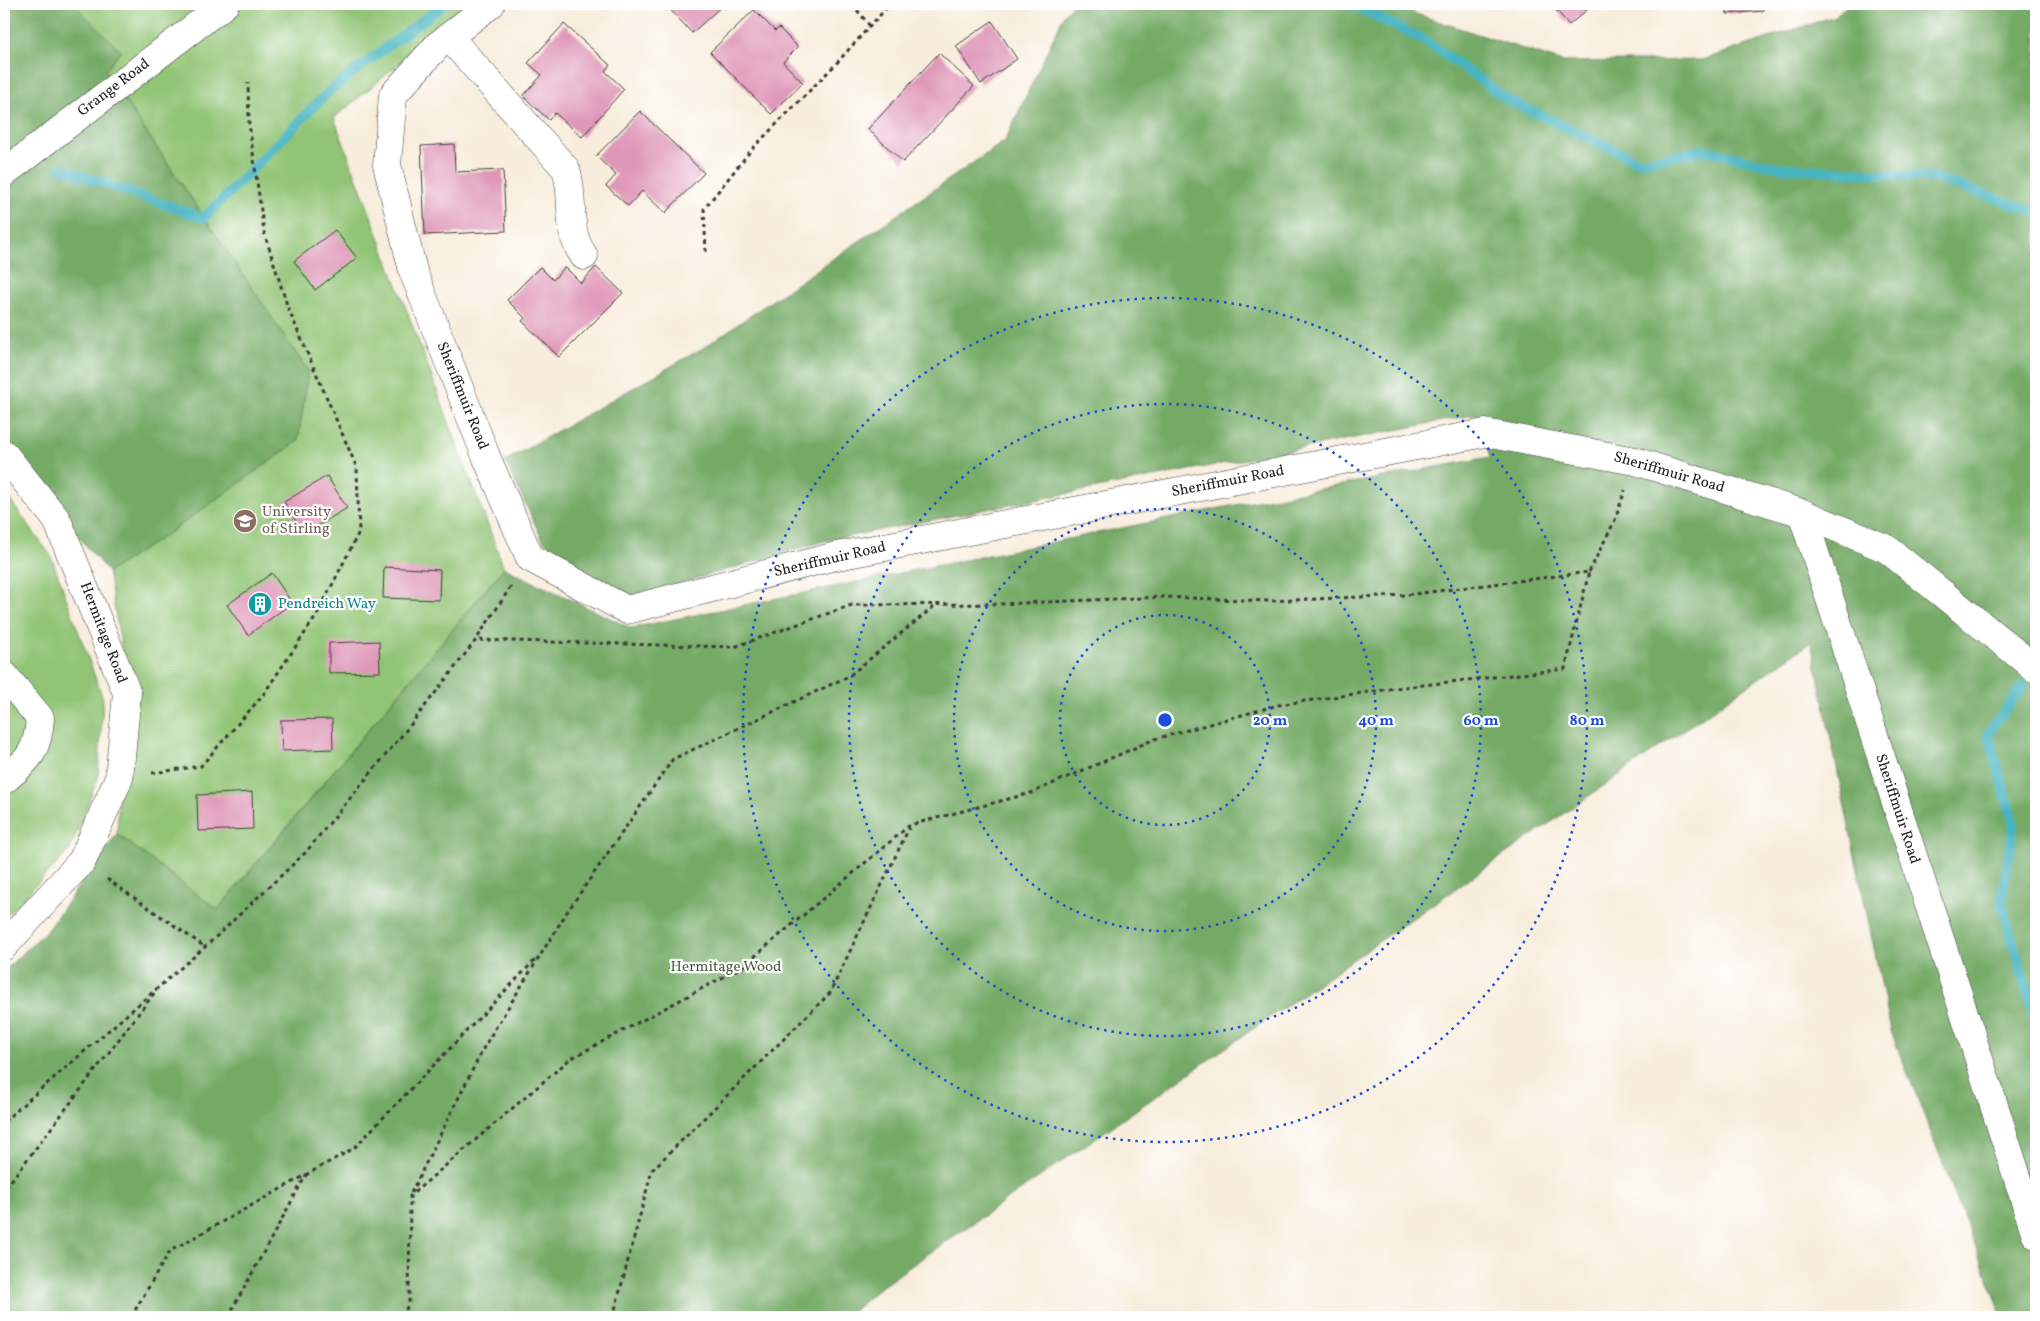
<svg xmlns="http://www.w3.org/2000/svg" width="2040" height="1321" font-family="Vollkorn,serif">
<style>
.green{fill:#91c475;stroke:#567048}
.forest{fill:#74aa66;stroke:#486341}
.lines{fill:none;stroke-linecap:round;stroke-linejoin:round}
.stream{stroke:#46b4c0;stroke-width:10}
.building{fill:#df97b8}
.minor-casing{stroke:#3d3b39;stroke-width:29}
.path{stroke:#3d3b39;stroke-width:3;stroke-dasharray:4 4;stroke-linecap:butt}
.minor{stroke:#fff;stroke-width:28}
.ring{fill:none;stroke:#1d4ed8;stroke-width:2.5;stroke-dasharray:2.5 5}
.labels{text-anchor:middle;dominant-baseline:central;stroke-width:4.5;stroke-linejoin:round;paint-order:stroke}
.street-label{font-size:15px;fill:#1c1c1c;stroke:#fff}
.education-label{font-size:15px;fill:#785e54;stroke:#fff;text-anchor:start}
.culture-label{font-size:15px;fill:#0d838f;stroke:#fff;text-anchor:start}
.park-label{font-size:15px;fill:#4b5f40;stroke:#fff}
.centre{fill:#1d4ed8;stroke:#fff;stroke-width:2.5}
.ring-label{font-size:15px;text-anchor:middle;font-weight:bold;fill:#1d4ed8;stroke:#fff;stroke-width:4.5;stroke-linejoin:round;paint-order:stroke}
</style>
<rect width="100%" height="100%" fill="#fff"/>
<filter id="ink" filterUnits="userSpaceOnUse"><feTurbulence type="fractalNoise" baseFrequency=".02" numOctaves="2"/><feDisplacementMap in="SourceGraphic" scale="10" xChannelSelector="R" yChannelSelector="G"/><feConvolveMatrix kernelMatrix="1 2 1 2 8 2 1 2 1" color-interpolation-filters="sRGB"/></filter>
<filter id="wash" filterUnits="userSpaceOnUse"><feTurbulence type="fractalNoise" baseFrequency=".0096" numOctaves="4" result="noise"/><feDisplacementMap in="SourceGraphic" scale="20" xChannelSelector="R" yChannelSelector="G"/><feGaussianBlur stdDeviation="1.12" result="paint"/><feColorMatrix in="noise" values="0 0 0 0 0 0 0 0 0 0 0 0 0 0 0 0 0 1.4 0 .05"/><feComposite in="paint" operator="in"/></filter>
<g filter="url(#wash)">
<rect width="100%" height="100%" fill="#f8eddc"/>
<!-- green -->
<g class="green">
<polygon points="74,4 471,4 334,118 504,568 217,910 117,834 119,778 137,733 108,572 172,531 298,441 308,371 105,71 121,51"/>
<polygon points="4,492 51,556 103,699 98,778 70,850 4,918"/>
</g>
<!-- forest -->
<g class="forest">
<polygon points="4,4 74,4 121,51 105,71 308,371 298,441 172,531 108,572 4,448"/>
<polygon points="1073,4 1393,4 1407,11 1563,62 1702,60 1835,16 1849,4 2036,4 2036,1317 2003,1317 1891,1031 1811,642 875,1291 847,1317 4,1317 4,971 47,930 117,834 218,910 504,568 631,628 1235,505 1490,457 1478,414 824,541 628,599 543,541 505,461 703,348 1005,141 1065,13"/>
</g>
<g class="lines">
<!-- stream -->
<g class="stream">
<polyline points="1351,4 1426,41 1508,100 1640,162 1705,150 1777,167 1935,178 2036,212"/>
<polyline points="60,168 204,218 330,90 444,4"/>
<polyline points="2023,686 1988,733 2014,825 2001,901 2036,1023"/>
</g>
</g>
<g id="blocks">
<!-- building -->
<g class="building">
<polygon points="665,4 724,4 692,33"/>
<polygon points="1551,4 1594,4 1569,25"/>
<polygon points="1727,4 1763,4 1763,11 1727,14"/>
<polygon points="754,10 775,31 779,28 798,47 783,62 803,83 771,114 710,52"/>
<polygon points="992,21 1017,59 981,84 956,46"/>
<polygon points="564,24 610,65 605,71 624,89 582,137 555,113 549,120 523,96 542,75 528,63"/>
<polygon points="939,53 974,86 903,162 868,129"/>
<polygon points="640,111 704,173 665,213 642,191 628,206 606,186 616,175 596,156"/>
<polygon points="454,144 455,172 503,170 506,231 425,235 421,146"/>
<polygon points="335,230 357,258 315,290 294,261"/>
<polygon points="540,267 553,280 565,267 581,283 596,267 623,293 559,357 522,321 525,318 507,300"/>
<polygon points="327,476 347,508 304,534 284,502"/>
<polygon points="384,567 440,570 439,600 383,598"/>
<polygon points="272,573 292,603 248,635 227,605"/>
<polygon points="379,641 380,672 329,673 329,643"/>
<polygon points="332,719 333,749 282,751 281,720"/>
<polygon points="252,792 253,829 198,831 197,795"/>
</g>
</g>
</g>
<g filter="url(#ink)">
<use href="#blocks" fill-opacity="0" stroke="#3d3b39" stroke-width="1"/>
<g class="lines">
<!-- minor casing -->
<g class="minor-casing">
<g id="minor">
<polyline points="491,4 438,45 393,95 387,165 413,271 486,456 530,558 627,610 832,557 1485,433 1635,461 1802,513 2036,1235"/>
<path d="M 449,37 L 566,169 C 576,200 564,229 584,256"/>
<polyline points="4,173 225,4"/>
<polyline points="4,454 57,520 127,693 119,778 82,861 4,946"/>
<polyline points="1802,513 1887,549 2036,669"/>
<path d="M 4,675 L 40,718 C 38,751 29,760 4,780"/>
</g>
</g>
<!-- path -->
<g class="path">
<polyline points="852,4 870,26"/>
<polyline points="706,252 704,209 752,149 833,67 890,4"/>
<polyline points="1589,572 1615,520 1625,490"/>
<polyline points="152,773 201,766 263,695 317,615 359,532 357,468 288,308 264,232 249,124 248,83"/>
<polyline points="107,879 205,947"/>
<polyline points="4,1121 205,947 305,853 412,723 476,640 512,585"/>
<polyline points="411,1193 485,1045 567,912 673,759 849,676 937,604"/>
<polyline points="4,1195 7,1186 155,992"/>
<polyline points="131,1317 170,1251 354,1148 535,960"/>
<polyline points="228,1317 306,1175"/>
<polyline points="402,1317 409,1303 410,1196 570,1059 742,967 910,825 1031,793 1155,739 1278,705 1396,688 1565,669 1589,572 1405,595 1270,601 1163,597 999,604 852,605 734,647 476,640"/>
<polyline points="613,1317 652,1170 830,993 909,828"/>
</g>
<!-- minor -->
<use href="#minor" class="minor"/>
</g>
</g>
<!-- distance rings -->
<g class="ring">
<circle cx="1165" cy="720" r="105"/>
<circle cx="1165" cy="720" r="211"/>
<circle cx="1165" cy="720" r="316"/>
<circle cx="1165" cy="720" r="422"/>
</g>
<!-- icons -->
<defs>
<g id="university-disc" transform="scale(1.25)"><circle r="9.5" fill="#8d6e63" stroke="#fff"/><path d="M0-5L7-2L0 1L-7-2ZM-4 1L0 2.5L4 1V4Q0 6-4 4Z" fill="#fff"/></g>
<g id="building-disc" transform="scale(1.25)"><circle r="9.5" fill="#0f9aa8" stroke="#fff"/><path d="M-4-6H4V6H1V3H-1V6H-4ZM-2.5-4.3h1.7v1.8h-1.7ZM.8-4.3h1.7v1.8H.8ZM-2.5-1h1.7V.8h-1.7ZM.8-1h1.7V.8H.8Z" fill="#fff"/></g>
</defs>
<g fill-rule="evenodd">
<use href="#university-disc" x="245" y="521"/>
<use href="#building-disc" x="260" y="604"/>
</g>
<g class="labels">
<!-- street labels -->
<g class="street-label">
<text transform="translate(114 88) rotate(-37)">Grange Road</text>
<text transform="translate(462 396) rotate(68)">Sheriffmuir Road</text>
<text transform="translate(1669 473) rotate(16)">Sheriffmuir Road</text>
<text transform="translate(1228 482) rotate(-11)">Sheriffmuir Road</text>
<text transform="translate(830 560) rotate(-13)">Sheriffmuir Road</text>
<text transform="translate(103 633) rotate(69)">Hermitage Road</text>
<text transform="translate(1897 809) rotate(72)">Sheriffmuir Road</text>
</g>
<!-- education labels -->
<g class="education-label">
<text x="262" y="512">University<tspan x="262" dy="17">of Stirling</tspan></text>
</g>
<!-- culture labels -->
<g class="culture-label">
<text x="278" y="604">Pendreich Way</text>
</g>
<!-- park labels -->
<g class="park-label">
<text x="726" y="967">Hermitage Wood</text>
</g>
</g>
<circle cx="1165" cy="720" r="8" class="centre"/>
<g class="ring-label">
<text x="1270" y="725">20 m</text>
<text x="1376" y="725">40 m</text>
<text x="1481" y="725">60 m</text>
<text x="1587" y="725">80 m</text>
</g>
<!-- margin -->
<rect width="2040" height="1321" fill="none" stroke="#fff" stroke-width="20"/>
</svg>
